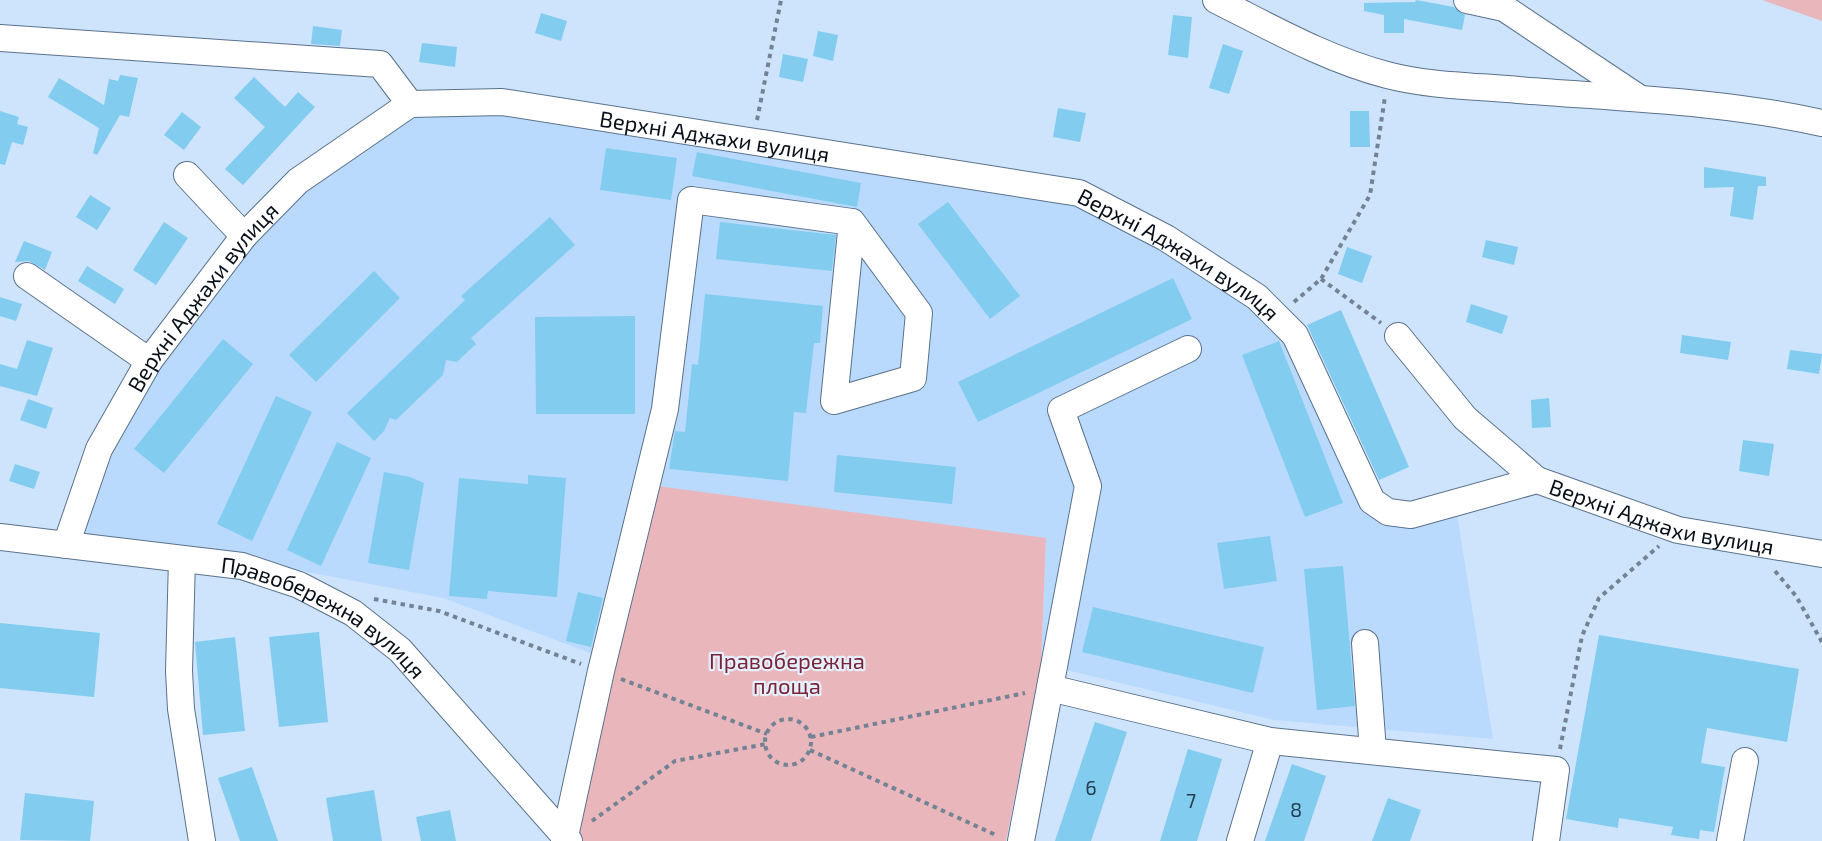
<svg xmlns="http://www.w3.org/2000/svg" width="1822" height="841" font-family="'Exo 2',sans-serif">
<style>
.built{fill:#b9dafd}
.green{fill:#e9b6bc}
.building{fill:#82ccef}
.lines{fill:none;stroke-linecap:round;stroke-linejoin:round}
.minor-casing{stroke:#5a728c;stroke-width:28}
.path{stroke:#738394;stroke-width:4;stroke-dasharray:4.5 4.5;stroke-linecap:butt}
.minor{stroke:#fff;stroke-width:26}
.labels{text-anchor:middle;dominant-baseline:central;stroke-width:4.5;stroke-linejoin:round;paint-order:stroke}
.number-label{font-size:20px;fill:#263f4e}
.street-label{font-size:22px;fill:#071019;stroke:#e5f0fc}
.park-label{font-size:22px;fill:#792438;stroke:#e5f0fc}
</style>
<rect width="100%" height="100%" fill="#cee4fc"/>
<!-- built -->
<polygon class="built" points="501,114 1075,204 1160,248 1250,306 1285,341 1362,508 1457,514 1493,739 1274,720 1041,664 1046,538 614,662 443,598 302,571 244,553 83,534 110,454 159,367 253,244 306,190 414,116"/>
<!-- green -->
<g class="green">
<polygon points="1762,0 1822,0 1822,21"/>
<polygon points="657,486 1046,538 1041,664 1006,841 571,841"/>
</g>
<!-- building -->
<g class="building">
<polygon points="1416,0 1454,7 1465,15 1462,30 1404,19 1404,33 1384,33 1384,15 1364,11 1364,3 1415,2"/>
<polygon points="541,13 567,21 561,41 535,33"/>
<polygon points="1173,15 1192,17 1188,58 1168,55"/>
<polygon points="313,26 342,30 340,46 311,44"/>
<polygon points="818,31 838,35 833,61 813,56"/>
<polygon points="422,43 457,47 455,67 419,62"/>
<polygon points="1223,44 1243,51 1229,94 1209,88"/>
<polygon points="783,54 808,59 803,82 779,77"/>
<polygon points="120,75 138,78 129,117 120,115 97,155 93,153 99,128 48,97 59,78 104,105 109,79 118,81"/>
<polygon points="254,77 285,107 298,92 315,107 243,185 225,169 265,127 234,98"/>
<polygon points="1058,108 1086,113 1080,142 1053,137"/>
<polygon points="0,111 19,117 17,124 28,127 23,145 12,142 5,165 0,164"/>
<polygon points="1350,111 1369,111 1370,147 1350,147"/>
<polygon points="182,112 201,127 184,150 164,135"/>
<polygon points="606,148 677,158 671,200 600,190"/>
<polygon points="697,152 861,183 857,207 692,176"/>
<polygon points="1704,167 1766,177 1766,186 1758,186 1753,220 1730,216 1734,187 1704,188"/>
<polygon points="90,195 111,208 97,230 76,217"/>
<polygon points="948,202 1020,296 990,319 918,224"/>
<polygon points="550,217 575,245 471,338 476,344 457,362 446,360 443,375 396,420 390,418 384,431 374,441 347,413 465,300 461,296"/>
<polygon points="164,222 188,238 156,285 133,270"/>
<polygon points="720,222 836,235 832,271 716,259"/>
<polygon points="1486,240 1518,247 1514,265 1482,257"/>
<polygon points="24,241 52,252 45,270 29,261 15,262"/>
<polygon points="1347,247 1372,256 1362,283 1338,274"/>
<polygon points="87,266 124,289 115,304 78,281"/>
<polygon points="374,271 400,298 316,382 289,355"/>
<polygon points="1173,278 1192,319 978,422 958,382"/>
<polygon points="705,294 823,306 820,343 814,343 806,413 794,412 788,481 669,469 675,431 685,432 692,364 698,365"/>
<polygon points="0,297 22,304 16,321 0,316"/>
<polygon points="1471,304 1508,316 1502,334 1466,322"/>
<polygon points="1341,310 1409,467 1379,480 1307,325"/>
<polygon points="635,316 635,414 536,414 535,317"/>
<polygon points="1682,335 1731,342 1728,360 1680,353"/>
<polygon points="223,339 253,364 164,473 134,449"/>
<polygon points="27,340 53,348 37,396 0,386 0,364 17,369"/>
<polygon points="1279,341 1343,503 1305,517 1242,355"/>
<polygon points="1790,350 1822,354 1819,374 1787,369"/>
<polygon points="276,396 312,412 252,541 217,524"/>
<polygon points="1549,398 1551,427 1532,428 1531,400"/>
<polygon points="28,399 53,408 46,429 20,420"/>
<polygon points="1743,440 1774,444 1769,476 1739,471"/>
<polygon points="337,442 371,458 321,566 287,550"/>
<polygon points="837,455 956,467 952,504 834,492"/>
<polygon points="15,464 40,472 34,489 9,481"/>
<polygon points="384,472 410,477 424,483 409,570 368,563"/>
<polygon points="528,475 566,478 557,597 488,591 487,599 449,596 459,478 528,484"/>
<polygon points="1270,536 1277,581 1224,589 1217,543"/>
<polygon points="1343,566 1355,706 1317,710 1304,569"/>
<polygon points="578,592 603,598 591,647 566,641"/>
<polygon points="1093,607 1264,647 1253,693 1082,652"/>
<polygon points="0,623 100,633 94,697 0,688"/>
<polygon points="319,632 328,722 279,727 269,637"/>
<polygon points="1599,635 1799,669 1787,742 1707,728 1701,763 1725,767 1714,832 1700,830 1699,839 1671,835 1673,827 1619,818 1618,828 1566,819"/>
<polygon points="235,637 245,731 203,735 195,642"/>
<polygon points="1095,722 1127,732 1091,841 1055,841"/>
<polygon points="1188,749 1222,759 1197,841 1160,841"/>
<polygon points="1292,764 1326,776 1304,841 1265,841"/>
<polygon points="252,767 278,841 240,841 218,778"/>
<polygon points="374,790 382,841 333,841 326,798"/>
<polygon points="25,793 94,801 90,841 20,840"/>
<polygon points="1388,798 1421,810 1410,841 1372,841"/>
<polygon points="450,810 456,841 421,841 416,817"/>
</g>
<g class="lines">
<!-- minor casing -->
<g class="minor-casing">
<g id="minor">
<path d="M 1216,0 C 1272,28 1326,59 1387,75 C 1429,86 1475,86 1518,90 C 1619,98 1723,101 1822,123"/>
<polyline points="1467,0 1504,8 1639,98"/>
<polyline points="0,38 380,64 410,104"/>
<polyline points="187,175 244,236"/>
<polyline points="27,276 149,361"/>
<polyline points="1398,336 1465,418 1537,480"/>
<path id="s1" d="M 0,537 L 242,566 L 299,585 L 353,613 L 400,650 L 569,841"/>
<path id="s2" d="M 66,545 L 99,449 L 149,361 L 244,236 L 298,181 L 410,104 L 502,102 L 1079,193 L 1166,238 L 1257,297 L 1295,335 L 1372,501 L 1388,512 L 1411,515 L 1537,480 L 1678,530 L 1822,554"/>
<polyline points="182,559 179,671 181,709 202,841"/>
<polyline points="1365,643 1373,751"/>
<polyline points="1050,688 1270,741 1556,770 1546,841"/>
<polyline points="564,841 601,671 665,409 691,200 852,222 919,313 913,378 834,401 852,222"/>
<polyline points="1021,841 1088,486 1061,410 1188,349"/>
<polyline points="1240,841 1270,741"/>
<polyline points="1730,841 1745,761"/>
</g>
</g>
<!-- path -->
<g class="path">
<polyline points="757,120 781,0"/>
<polyline points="1321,279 1381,323"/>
<polyline points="1294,302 1321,279 1370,195 1385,97"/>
<polyline points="1775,571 1796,596 1822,642"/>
<polyline points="374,599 439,611 581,664"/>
<polyline points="621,679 767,734"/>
<circle cx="788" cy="742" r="23"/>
<polyline points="811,737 1025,693"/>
<polyline points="1560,749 1582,636 1599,598 1659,546"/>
<polyline points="810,750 998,836"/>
<polyline points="592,821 675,761 766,744"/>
</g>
<!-- minor -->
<use href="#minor" class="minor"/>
</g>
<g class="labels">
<!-- number labels -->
<g class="number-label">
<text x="1091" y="787">6</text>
<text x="1191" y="800">7</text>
<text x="1296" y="809">8</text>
</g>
<!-- street labels -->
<g class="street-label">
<text stroke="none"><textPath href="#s2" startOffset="880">Верхні Аджахи вулиця</textPath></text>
<text stroke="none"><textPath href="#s2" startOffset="1366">Верхні Аджахи вулиця</textPath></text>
<text stroke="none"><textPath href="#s2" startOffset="286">Верхні Аджахи вулиця</textPath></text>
<text stroke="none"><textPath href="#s2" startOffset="1996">Верхні Аджахи вулиця</textPath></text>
<text stroke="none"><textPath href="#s1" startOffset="340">Правобережна вулиця</textPath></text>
</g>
<!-- park labels -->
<g class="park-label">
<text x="787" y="660">Правобережна<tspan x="787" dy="25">площа</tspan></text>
</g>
</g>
</svg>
